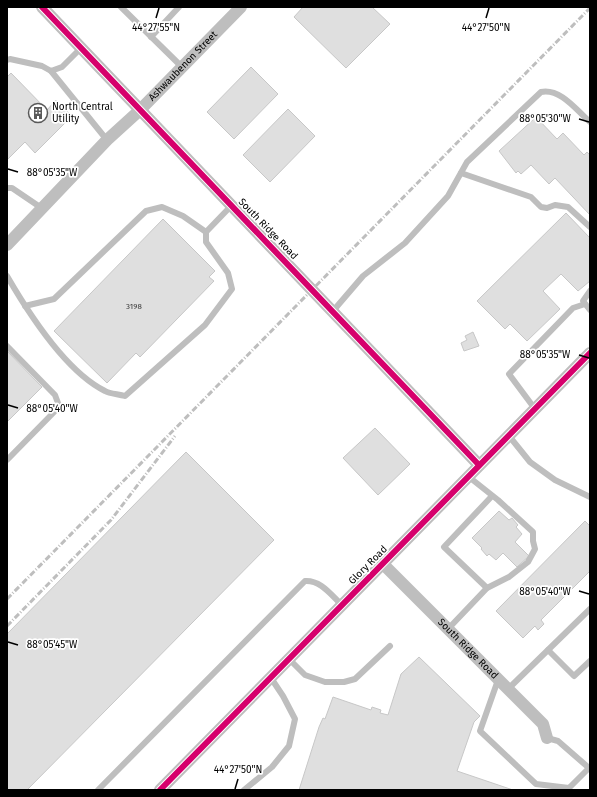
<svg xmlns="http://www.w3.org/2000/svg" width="597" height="797" font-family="'Fira Sans',sans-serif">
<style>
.building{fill:#dfdfdf;stroke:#c7c7c7}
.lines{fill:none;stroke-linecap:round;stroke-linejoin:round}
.lane{stroke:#bebebe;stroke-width:6}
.street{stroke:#bebebe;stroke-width:12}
.rail{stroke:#bebebe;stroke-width:3;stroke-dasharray:6 2 1 2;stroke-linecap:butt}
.cycleway-casing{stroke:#fff;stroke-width:8}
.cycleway{stroke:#d6006c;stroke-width:6}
.ticks{fill:none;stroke:#000;stroke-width:1.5}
.labels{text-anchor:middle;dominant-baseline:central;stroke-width:3.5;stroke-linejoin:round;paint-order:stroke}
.number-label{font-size:8px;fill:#383838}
.street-label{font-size:10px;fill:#000;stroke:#fff}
.poi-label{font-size:10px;fill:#000;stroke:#fff;text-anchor:start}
.ticks-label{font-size:10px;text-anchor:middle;fill:#000;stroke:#fff;stroke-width:3.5;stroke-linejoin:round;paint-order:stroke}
</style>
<rect width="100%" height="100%" fill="#fff"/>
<!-- building -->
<g class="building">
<polygon points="303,7 372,7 390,24 346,68 294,17"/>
<polygon points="251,67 278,94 234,139 207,112"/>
<polygon points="11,73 47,110 56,100 72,116 35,153 25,142 7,160 7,77"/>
<polygon points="288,109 315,136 270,182 243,155"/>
<polygon points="536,117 557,139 563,133 584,155 587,152 590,155 590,215 555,178 549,184 531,165 521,174 518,171 516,173 499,151"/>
<polygon points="566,213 590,238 590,281 578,291 561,274 543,291 560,309 527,341 510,324 505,329 477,301"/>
<polygon points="163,219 215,271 209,277 214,281 140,357 136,353 107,383 54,331"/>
<polygon points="473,332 479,346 464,351 461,343 467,340 465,336"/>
<polygon points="7,351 42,387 7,422"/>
<polygon points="375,428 410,464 378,495 343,458"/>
<polygon points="186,452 274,540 27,790 7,790 7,634"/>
<polygon points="499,511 509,520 512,518 518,525 516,527 522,534 515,542 529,556 517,567 503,553 496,560 489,554 487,556 481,549 482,548 472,538"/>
<polygon points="585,521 590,526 590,571 541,620 544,624 538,630 535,626 523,638 496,611"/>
<polygon points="419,657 480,716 474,722 457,771 513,790 299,790 319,727 323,718 325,719 333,697 371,710 372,707 381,710 380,713 388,715 401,674"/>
</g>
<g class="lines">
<!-- lane -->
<g class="lane">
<polyline points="121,7 182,67"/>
<polyline points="151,37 179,7"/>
<polyline points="7,60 10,59 42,66 51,71 62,67 81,48"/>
<polyline points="51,71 107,140"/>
<polyline points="461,173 531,197 541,207 547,208 555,205 568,207 590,227"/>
<polyline points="7,188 12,188 43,209"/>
<path d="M 7,276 C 29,314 65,371 105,391 C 110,394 119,394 125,396 L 205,325 L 232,289 L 228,273 L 206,242 L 206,232 L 232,205"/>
<polyline points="590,291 583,301 590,310"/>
<polyline points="25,306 54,299 146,211 162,207 183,216 206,232"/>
<path d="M 333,311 L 363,276 L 405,243 L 448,196 L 467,162 L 541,92 C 561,88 577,111 590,122"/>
<polyline points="7,346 55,395 58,403 57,409 7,460"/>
<polyline points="535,409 509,374 573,308 585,304"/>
<polyline points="509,436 530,462 555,480 590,497"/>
<polyline points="487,588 444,547 492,496"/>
<polyline points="448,629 487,588 509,577 528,562 535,549 533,541 533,532 498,500 469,477"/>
<polyline points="548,650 574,676 590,661"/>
<polyline points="289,659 305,675 325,682 344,682 355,679 390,646"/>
<polyline points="498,680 480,731 536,784 569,788 590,767"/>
<polyline points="508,689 590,609"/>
<polyline points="547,738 558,741 589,768"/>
<path d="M 98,790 L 305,581 C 321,580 331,595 342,605"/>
<polyline points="244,790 272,767 289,746 295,719 283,696 271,678"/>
</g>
<!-- street -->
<g class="street">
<polyline points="42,7 479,465"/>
<path id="s1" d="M 7,245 L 107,140 L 140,110 L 241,7"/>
<path id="s2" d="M 383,564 L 543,724 L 547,738"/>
<polyline points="160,790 590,353"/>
</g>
<!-- rail -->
<g class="rail">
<polyline points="7,599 590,8"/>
<polyline points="7,626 111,520 175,436"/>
</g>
<!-- cycleway casing -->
<g class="cycleway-casing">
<g id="cycleway">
<polyline points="42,7 479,465"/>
<polyline points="160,790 590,353"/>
</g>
</g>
<!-- cycleway -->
<use href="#cycleway" class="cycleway"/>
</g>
<!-- ticks -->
<path class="ticks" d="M 156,18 L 159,8M 486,18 L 489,8M 579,119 L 589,122M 8,169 L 18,172M 579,355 L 589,358M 8,405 L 18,408M 579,591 L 589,594M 8,642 L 18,645M 235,789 L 238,779"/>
<!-- icons -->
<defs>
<g id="building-ring" transform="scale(1)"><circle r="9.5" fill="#fff" stroke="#595959" stroke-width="1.5"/><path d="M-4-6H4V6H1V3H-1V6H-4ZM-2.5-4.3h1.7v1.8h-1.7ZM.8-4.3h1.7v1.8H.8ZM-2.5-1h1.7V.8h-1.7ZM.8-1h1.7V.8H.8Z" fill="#595959"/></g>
</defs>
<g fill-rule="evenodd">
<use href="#building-ring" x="38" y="113"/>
</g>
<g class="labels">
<!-- number labels -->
<g class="number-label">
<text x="134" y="306">3198</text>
</g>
<!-- street labels -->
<g class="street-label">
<text stroke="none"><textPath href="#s1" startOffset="251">Ashwaubenon Street</textPath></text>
<text transform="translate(268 229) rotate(46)">South Ridge Road</text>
<text transform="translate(368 565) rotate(-45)">Glory Road</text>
<text stroke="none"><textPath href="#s2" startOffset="120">South Ridge Road</textPath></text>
</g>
<!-- poi labels -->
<g class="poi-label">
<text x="52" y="107">North Central<tspan x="52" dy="12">Utility</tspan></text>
</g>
</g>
<g class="ticks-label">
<text x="156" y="31">44°27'55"N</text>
<text x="486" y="31">44°27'50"N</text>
<text x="545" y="122">88°05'30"W</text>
<text x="52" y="176">88°05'35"W</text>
<text x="545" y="358">88°05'35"W</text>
<text x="52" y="412">88°05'40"W</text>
<text x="545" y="595">88°05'40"W</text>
<text x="52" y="648">88°05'45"W</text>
<text x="238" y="773">44°27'50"N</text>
</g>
<!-- border -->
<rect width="597" height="797" fill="none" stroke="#000000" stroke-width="16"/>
</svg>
